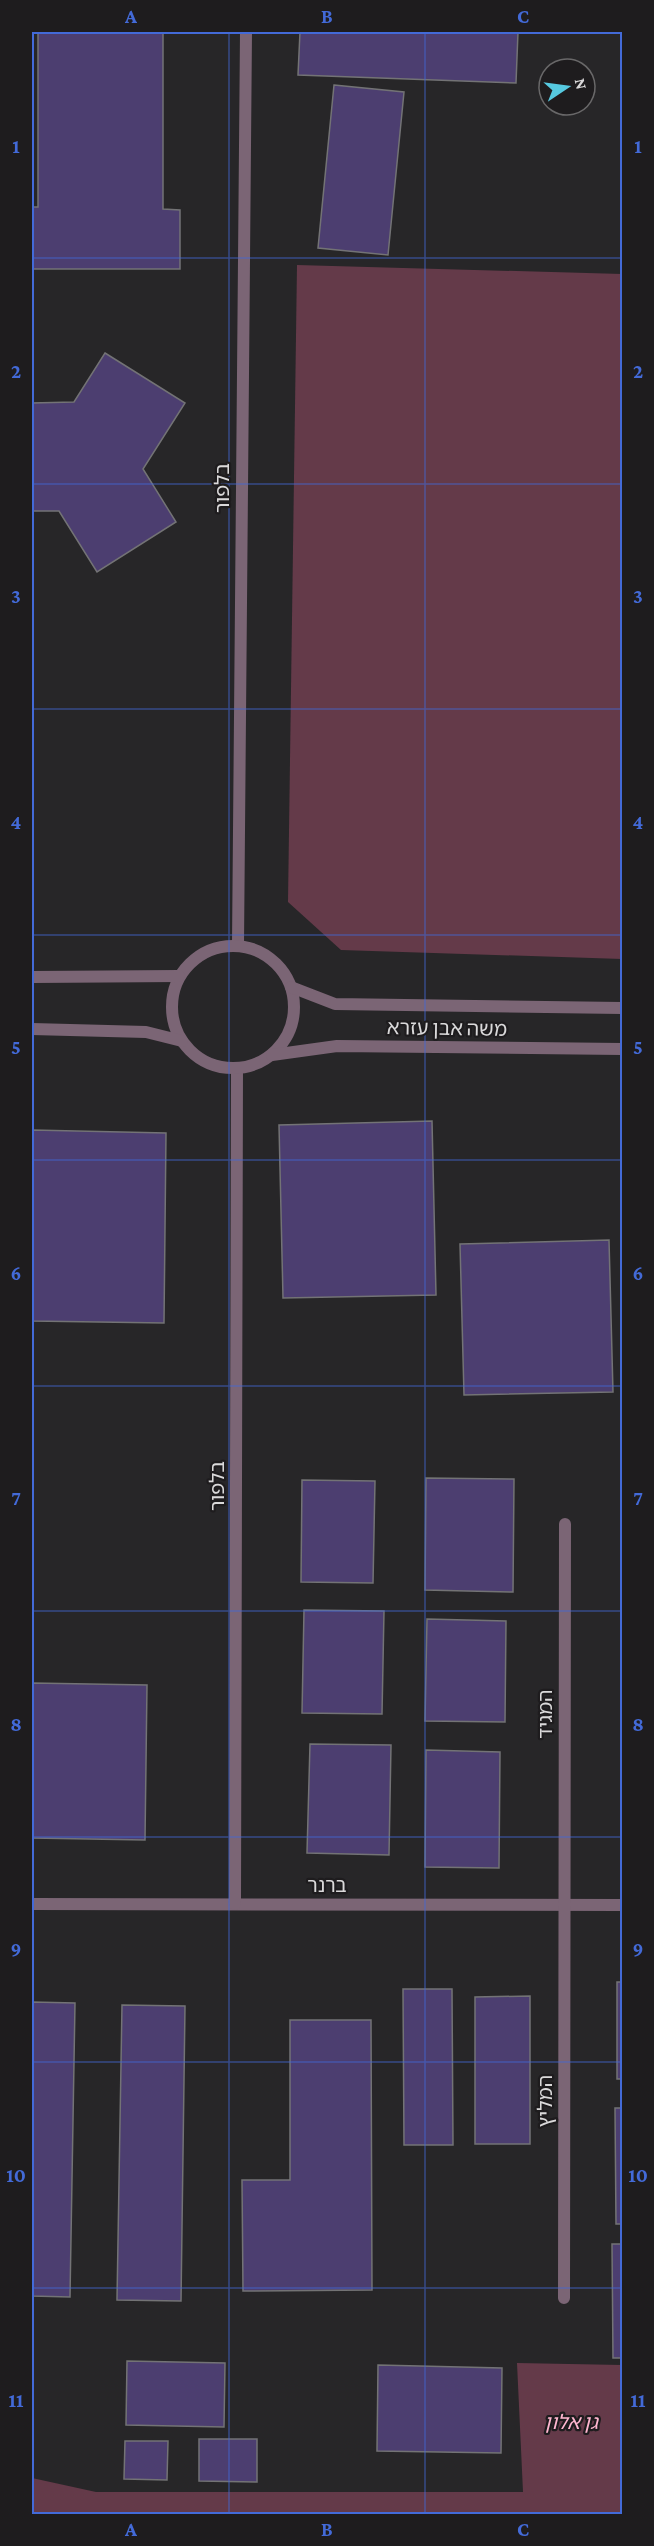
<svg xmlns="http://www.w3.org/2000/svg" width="654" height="2546" font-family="'Crimson Pro','Noto Sans Hebrew',serif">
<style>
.green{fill:#643a49}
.building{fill:#4c3e70;stroke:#737375;stroke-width:1.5}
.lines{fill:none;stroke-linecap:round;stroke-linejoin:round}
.minor{stroke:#7b6575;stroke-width:12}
.tertiary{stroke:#7b6575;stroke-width:12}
.grid{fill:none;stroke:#436ad8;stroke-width:1.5;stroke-opacity:0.55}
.labels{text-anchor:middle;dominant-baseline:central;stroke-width:4.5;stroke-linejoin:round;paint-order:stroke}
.street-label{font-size:20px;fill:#dad9da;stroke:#1e1c1e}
.park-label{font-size:20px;font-style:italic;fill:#ffb6d0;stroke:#1e1c1e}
.neatline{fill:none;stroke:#436ad8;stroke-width:2}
.grid-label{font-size:20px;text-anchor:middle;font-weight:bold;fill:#436ad8}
</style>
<rect width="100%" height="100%" fill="#272628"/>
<!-- green -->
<g class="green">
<polygon points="297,265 622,274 622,959 341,950 288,902"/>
<polygon points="517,2363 622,2365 622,2514 32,2514 32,2478 96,2492 523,2492"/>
</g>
<!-- building -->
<g class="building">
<polygon points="38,32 163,32 163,209 180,210 180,269 32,269 32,207 38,207"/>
<polygon points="300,32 518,32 516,83 298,75"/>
<polygon points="334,85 404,92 388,255 318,248"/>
<polygon points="105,353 185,403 143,469 176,522 97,572 59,511 32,511 32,403 74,402"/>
<polygon points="432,1121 436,1295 283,1298 279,1125"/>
<polygon points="32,1130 166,1133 164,1323 32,1321"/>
<polygon points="609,1240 613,1392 464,1395 460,1244"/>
<polygon points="426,1478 514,1479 513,1592 425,1590"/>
<polygon points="302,1480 375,1481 373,1583 301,1582"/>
<polygon points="304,1610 384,1611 382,1714 302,1713"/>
<polygon points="427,1619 506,1621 505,1722 425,1721"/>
<polygon points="32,1683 147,1685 145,1840 32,1838"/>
<polygon points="310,1744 391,1745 389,1855 307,1853"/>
<polygon points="426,1750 500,1752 499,1868 425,1867"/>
<rect x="617" y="1982" width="5" height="97"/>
<polygon points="403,1989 452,1989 453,2145 404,2145"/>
<polygon points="530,1996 530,2144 475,2144 475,1997"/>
<polygon points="32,2002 75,2003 70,2297 32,2296"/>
<polygon points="122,2005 185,2006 181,2301 117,2300"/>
<polygon points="290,2020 371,2020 372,2290 243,2291 242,2180 290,2180"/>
<polygon points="615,2108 622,2108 622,2224 616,2224"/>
<polygon points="612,2244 622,2244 622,2358 613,2358"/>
<polygon points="127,2361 225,2363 224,2427 126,2425"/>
<polygon points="378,2365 502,2368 501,2453 377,2451"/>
<polygon points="199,2439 257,2439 257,2482 199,2481"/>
<polygon points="125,2441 168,2441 167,2480 124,2479"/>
</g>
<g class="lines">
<!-- minor -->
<g class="minor">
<polyline points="238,945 246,32"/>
<polyline points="32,1904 622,1905"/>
<polyline points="235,1904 237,1068"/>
<polyline points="564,2298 565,1524"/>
</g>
<!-- tertiary -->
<g class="tertiary">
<circle cx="233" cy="1007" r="61"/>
<polyline points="32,977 179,976"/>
<polyline points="291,987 335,1004 622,1008"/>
<polyline points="32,1029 146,1032 182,1041"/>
<polyline points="272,1055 337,1046 622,1049"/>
</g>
</g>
<!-- grid -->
<path class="grid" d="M 229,32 L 229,2514M 425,32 L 425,2514M 32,258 L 622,258M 32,484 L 622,484M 32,709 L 622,709M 32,935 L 622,935M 32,1160 L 622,1160M 32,1386 L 622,1386M 32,1611 L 622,1611M 32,1837 L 622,1837M 32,2062 L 622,2062M 32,2288 L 622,2288"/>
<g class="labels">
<!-- street labels -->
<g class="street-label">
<text transform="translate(222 488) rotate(-90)">בלפור</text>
<text transform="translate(447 1028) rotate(1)">משה אבן עזרא</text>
<text transform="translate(217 1486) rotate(-90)">בלפור</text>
<text transform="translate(545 1714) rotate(-90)">המגיד</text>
<text x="327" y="1885">ברנר</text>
<text transform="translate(545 2101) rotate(-90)">המליץ</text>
</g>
<!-- park labels -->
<g class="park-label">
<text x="571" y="2422">גן אלון</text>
</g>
</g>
<!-- border -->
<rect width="654" height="2546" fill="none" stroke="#1e1c1e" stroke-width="66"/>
<!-- north arrow -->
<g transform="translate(567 87) rotate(77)"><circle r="28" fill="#1e1c1e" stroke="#696869" stroke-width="1.5"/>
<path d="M0-4.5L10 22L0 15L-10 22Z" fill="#56c9e0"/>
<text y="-9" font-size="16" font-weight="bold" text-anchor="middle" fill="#dad9da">N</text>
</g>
<rect x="33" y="33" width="588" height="2480" class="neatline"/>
<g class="grid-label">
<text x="131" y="23">A</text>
<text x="327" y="23">B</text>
<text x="523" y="23">C</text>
<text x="16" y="153">1</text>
<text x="638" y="153">1</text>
<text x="16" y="378">2</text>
<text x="638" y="378">2</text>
<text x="16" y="603">3</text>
<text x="638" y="603">3</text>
<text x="16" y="829">4</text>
<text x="638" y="829">4</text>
<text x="16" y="1054">5</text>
<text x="638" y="1054">5</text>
<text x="16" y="1280">6</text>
<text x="638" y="1280">6</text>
<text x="16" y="1505">7</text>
<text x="638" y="1505">7</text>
<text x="16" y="1731">8</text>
<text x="638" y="1731">8</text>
<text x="16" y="1956">9</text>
<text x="638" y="1956">9</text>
<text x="16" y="2182">10</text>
<text x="638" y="2182">10</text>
<text x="16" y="2407">11</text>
<text x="638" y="2407">11</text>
<text x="131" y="2536">A</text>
<text x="327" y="2536">B</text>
<text x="523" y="2536">C</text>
</g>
</svg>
